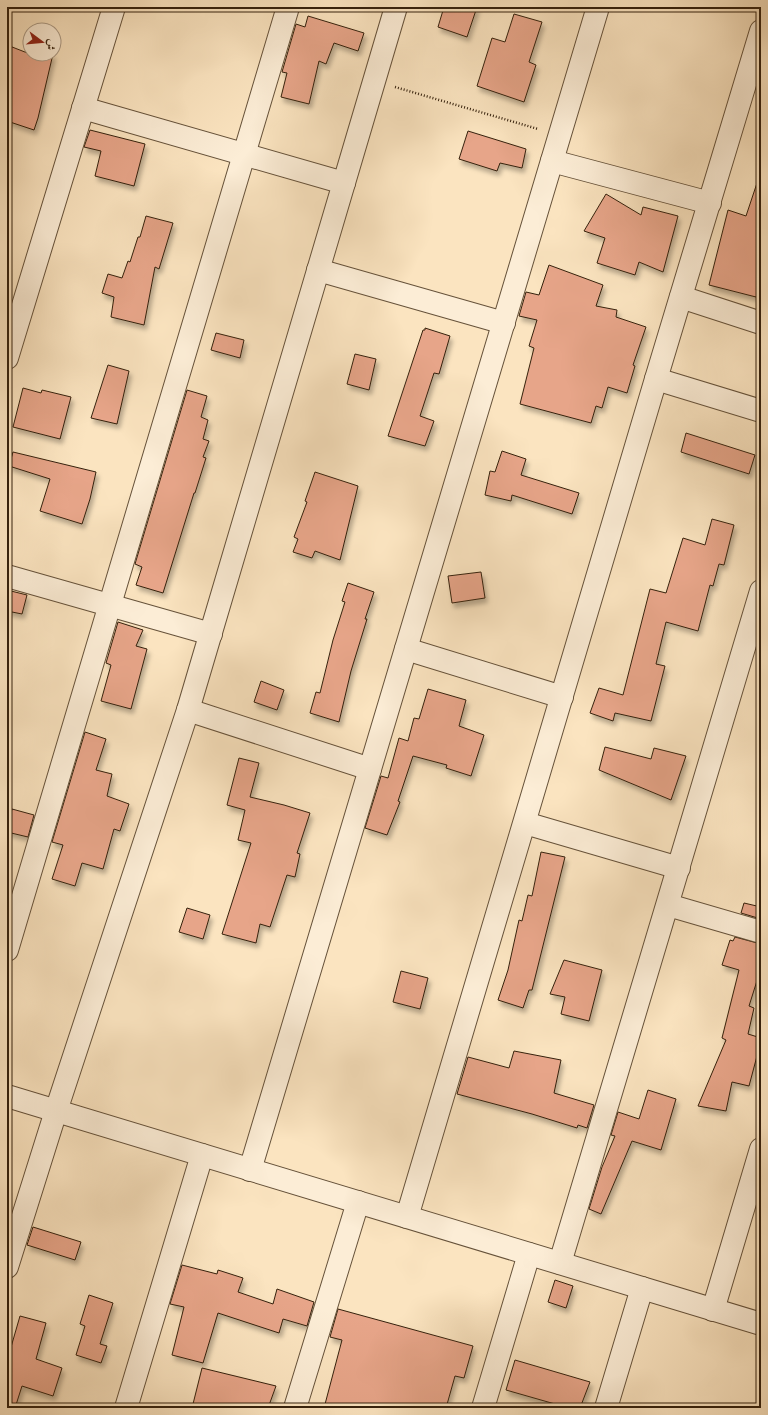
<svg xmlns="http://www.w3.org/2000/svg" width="768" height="1415" font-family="'IM FELL DW Pica',Amiri,serif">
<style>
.building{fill:#e7a589;stroke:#35210d;filter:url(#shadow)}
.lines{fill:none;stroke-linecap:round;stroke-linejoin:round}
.minor-casing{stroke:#66523a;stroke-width:24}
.path{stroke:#35210d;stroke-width:2.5;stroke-dasharray:1 2;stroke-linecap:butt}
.minor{stroke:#fcedd6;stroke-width:22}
</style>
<defs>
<filter id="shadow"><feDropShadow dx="2.5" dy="4.5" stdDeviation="2" flood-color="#0004"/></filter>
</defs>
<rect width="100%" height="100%" fill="#fbe4c0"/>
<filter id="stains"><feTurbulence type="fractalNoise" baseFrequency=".005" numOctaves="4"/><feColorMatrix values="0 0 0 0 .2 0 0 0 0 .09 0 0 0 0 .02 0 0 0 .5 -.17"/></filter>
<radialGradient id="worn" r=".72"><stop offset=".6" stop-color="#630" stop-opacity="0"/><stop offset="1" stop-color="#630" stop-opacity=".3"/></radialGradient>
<!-- building -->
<g class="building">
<polygon points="444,7 477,7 467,37 438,27"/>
<polygon points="514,14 542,22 529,62 536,65 524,102 477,86 492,38 505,42"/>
<polygon points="308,16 364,33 358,51 334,43 326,64 319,61 309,104 281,97 287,73 282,72 296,24 305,27"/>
<polygon points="7,45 30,54 53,54 38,118 34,130 7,121"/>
<polygon points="90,130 145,144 134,186 95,176 101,151 84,147"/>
<polygon points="468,131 526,149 522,168 500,163 497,171 459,159"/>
<polygon points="757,183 761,183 761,295 757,294 756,297 709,285 728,210 746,216"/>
<polygon points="606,194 641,215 643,207 678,216 663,272 639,262 635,275 597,263 605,238 584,231"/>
<polygon points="146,216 173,223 159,269 155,267 144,325 111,317 114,297 102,293 108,274 122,278 128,261 130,262 138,237 140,237"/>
<polygon points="549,265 603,285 596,306 617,310 616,317 646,327 633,365 635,366 627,393 608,387 602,408 596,406 591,423 520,404 534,348 529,346 537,320 519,316 526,292 539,295"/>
<polygon points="425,328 450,336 439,374 434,373 420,416 434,421 425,446 388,436 423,330 425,330"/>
<polygon points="216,333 244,340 240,358 211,350"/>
<polygon points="355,354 376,359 369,390 347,384"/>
<polygon points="108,365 129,371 117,424 91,418"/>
<polygon points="23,388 41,393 42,390 71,397 60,439 13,427"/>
<polygon points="187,390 207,396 201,417 208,420 203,439 209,441 203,457 206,458 195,493 194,493 163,593 136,585 142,567 135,564"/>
<polygon points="686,433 755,455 749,474 681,452"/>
<polygon points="502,451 526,459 521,475 579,493 572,514 512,495 511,501 485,495 490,471 495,472"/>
<polygon points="13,452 96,472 90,499 82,524 40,511 50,479 9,466"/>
<polygon points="315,472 358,486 340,560 315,551 312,558 293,552 298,539 294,537 307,502 305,501"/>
<polygon points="712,519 734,525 724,565 719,564 713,586 710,585 698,631 666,622 656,664 665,666 651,721 615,713 613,721 590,713 599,688 623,695 650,589 666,593 683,538 705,545"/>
<polygon points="481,572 485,598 452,603 448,576"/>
<polygon points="348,583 374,592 365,619 367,619 351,671 339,722 310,713 316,692 320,693 333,640 345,602 342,601"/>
<polygon points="7,590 27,595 22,614 7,611"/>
<polygon points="118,622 143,630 136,646 147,649 131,709 101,701 111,665 106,663"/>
<polygon points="261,681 284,690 277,710 254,702"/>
<polygon points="428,689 466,700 459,726 484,735 471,776 446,768 447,765 413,756 398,801 400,802 387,835 365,828 381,776 388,778 399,738 408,741 414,718 419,719"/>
<polygon points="85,732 106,739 96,770 112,774 107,796 129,804 120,831 114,829 103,869 82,863 75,886 52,879 63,845 52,842"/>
<polygon points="605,747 651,759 654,748 686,756 671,800 599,770"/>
<polygon points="239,758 259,763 250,797 284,805 310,813 297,853 300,854 295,877 287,875 270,927 260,924 256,943 222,934 251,843 238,840 245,810 227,805"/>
<polygon points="12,809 34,815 28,837 7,832"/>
<polygon points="541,852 565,857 532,990 529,990 523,1008 498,1000 508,970 519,920 522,921 528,895 532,896"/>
<polygon points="744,903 761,907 761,919 741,913"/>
<polygon points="187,908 210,915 203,939 179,932"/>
<polygon points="735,937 761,944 761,968 749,1006 754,1008 748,1034 761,1038 761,1057 757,1056 749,1086 732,1082 726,1111 698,1106 726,1040 722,1038 739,970 722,965 730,940 733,941"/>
<polygon points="564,960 602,970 589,1021 561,1014 565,997 550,994"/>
<polygon points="401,971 428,978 420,1009 393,1002"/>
<polygon points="514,1051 561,1060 554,1093 594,1105 587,1128 578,1125 577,1128 532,1114 457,1094 468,1057 509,1068"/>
<polygon points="648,1090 676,1099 661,1150 632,1141 601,1214 589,1209 602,1167 615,1136 611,1135 618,1112 639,1119"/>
<polygon points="33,1227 81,1242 75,1260 27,1245"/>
<polygon points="182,1265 217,1274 218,1270 243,1278 238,1292 273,1304 277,1289 314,1302 307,1326 283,1319 279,1333 218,1313 203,1363 172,1355 184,1307 170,1304"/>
<polygon points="555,1280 573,1286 566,1308 548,1302"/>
<polygon points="89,1295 113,1303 100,1344 107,1346 101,1363 76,1355 85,1326 80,1324"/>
<polygon points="338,1309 473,1346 464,1378 455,1376 446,1408 324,1408 342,1340 330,1337"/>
<polygon points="20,1316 46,1323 36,1359 62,1368 53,1396 22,1386 15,1408 7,1408 7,1361"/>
<polygon points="515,1360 590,1382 580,1408 569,1408 506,1390"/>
<polygon points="202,1368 276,1386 268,1408 192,1408"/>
</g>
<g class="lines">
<!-- minor casing -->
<g class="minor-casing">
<g id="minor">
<polyline points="83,108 344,183"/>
<polyline points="552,161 710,203"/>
<polyline points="318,270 504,323"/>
<polyline points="681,297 761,323"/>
<polyline points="7,358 114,7"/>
<polyline points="656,379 761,411"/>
<polyline points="7,576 211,634"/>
<polyline points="406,649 562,697"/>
<polyline points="188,710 370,769"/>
<polyline points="525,823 679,868"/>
<polyline points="668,905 761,932"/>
<polyline points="7,950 288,7"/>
<polyline points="7,1096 761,1324"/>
<polyline points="250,1170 598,7"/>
<polyline points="407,1217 656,379 761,31"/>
<polyline points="560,1263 761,591"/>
<polyline points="7,1267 56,1111 188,710 396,7"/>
<polyline points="713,1310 761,1149"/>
<polyline points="126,1408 202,1155"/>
<polyline points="295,1408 358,1202"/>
<polyline points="483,1408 529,1254"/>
<polyline points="606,1408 642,1288"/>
</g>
</g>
<!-- path -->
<polyline class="path" points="395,87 538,129"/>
<!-- minor -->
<use href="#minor" class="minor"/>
</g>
<!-- margin -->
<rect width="768" height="1415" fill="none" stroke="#fbe4c0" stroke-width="24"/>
<rect x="8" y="8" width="752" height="1399" fill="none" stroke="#35210d" stroke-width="2"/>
<rect x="12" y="12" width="744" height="1391" fill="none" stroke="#35210d"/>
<!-- north arrow -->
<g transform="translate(42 42) rotate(106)"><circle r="19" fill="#fcedd6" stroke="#ac9b86"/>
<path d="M0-3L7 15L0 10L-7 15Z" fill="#8f2418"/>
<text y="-6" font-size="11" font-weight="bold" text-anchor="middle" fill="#35210d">ش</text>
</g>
<rect width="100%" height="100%" filter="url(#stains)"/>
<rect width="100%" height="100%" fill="url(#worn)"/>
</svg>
